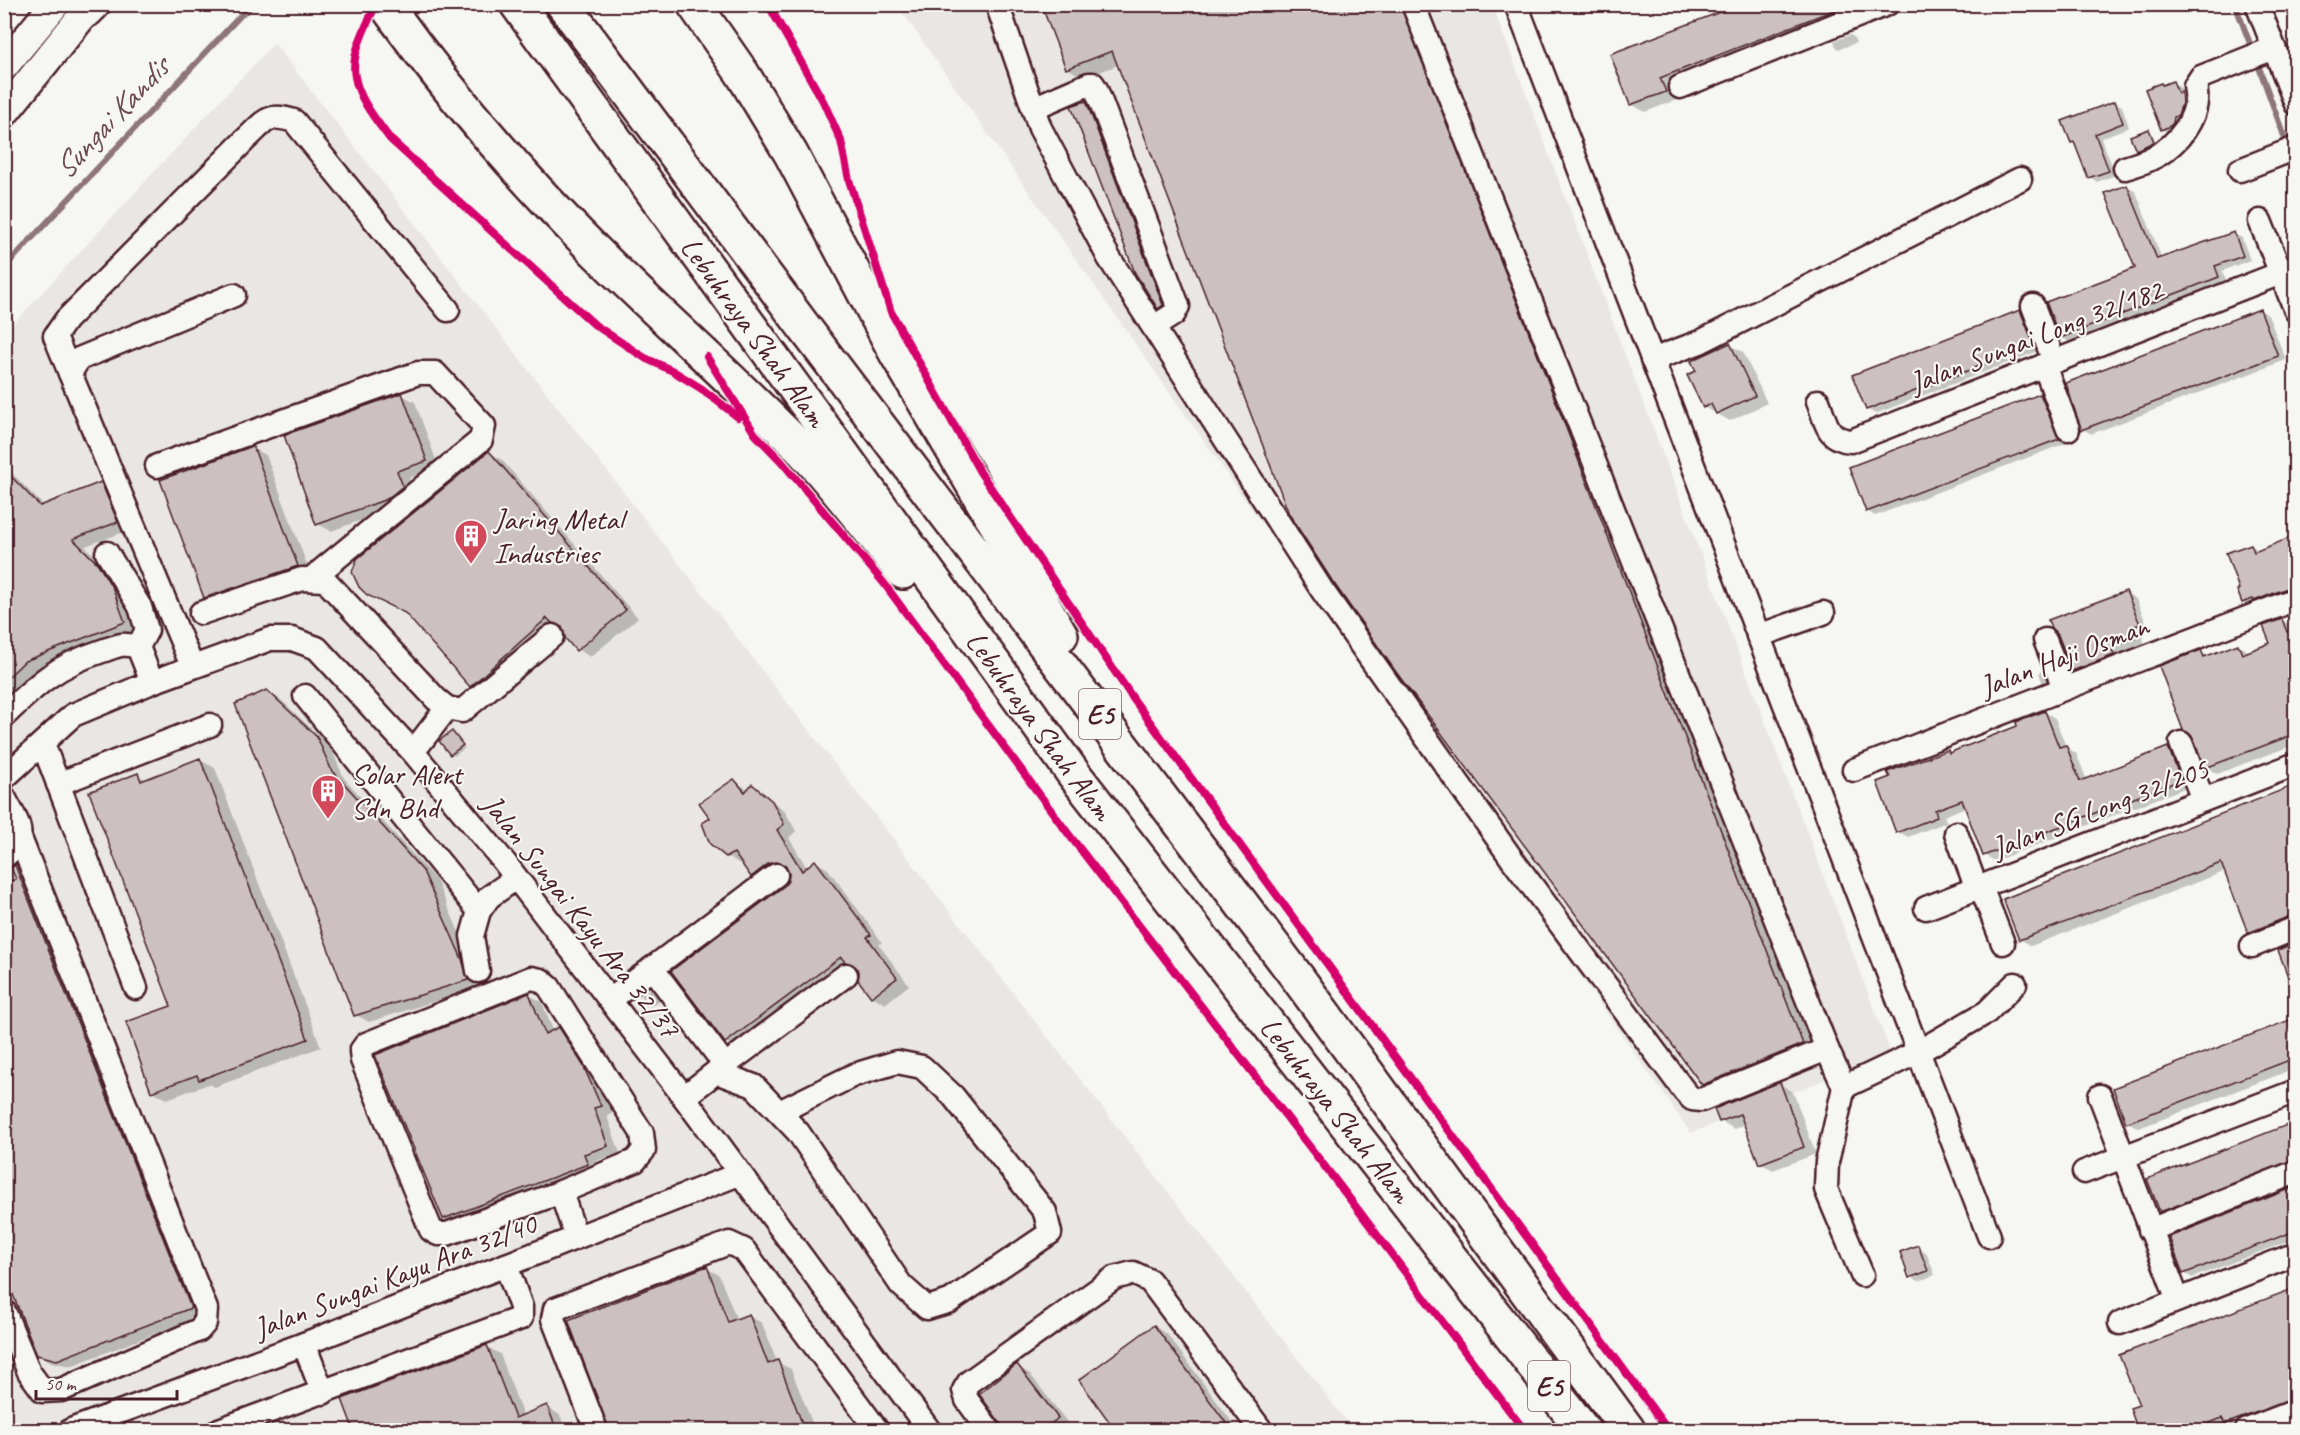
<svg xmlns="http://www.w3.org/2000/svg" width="2300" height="1435" font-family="Caveat,sans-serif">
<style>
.built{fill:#e9e6e3}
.shadow{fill:#0003;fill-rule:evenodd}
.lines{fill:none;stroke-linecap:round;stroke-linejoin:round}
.stream{stroke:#8e747a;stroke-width:6}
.building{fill:#ccc1c0;stroke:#4a1f2b;stroke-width:1.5}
.minor-casing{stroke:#4a1f2b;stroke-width:27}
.major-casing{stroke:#4a1f2b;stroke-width:33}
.highway-casing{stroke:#4a1f2b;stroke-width:38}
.minor{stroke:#f6f6f2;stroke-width:22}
.major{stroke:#f6f6f2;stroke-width:28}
.highway{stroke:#f6f6f2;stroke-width:33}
.cycleway-casing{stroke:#f6f6f2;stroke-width:11}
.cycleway{stroke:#d6006c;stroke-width:8}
.labels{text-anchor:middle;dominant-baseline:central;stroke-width:4.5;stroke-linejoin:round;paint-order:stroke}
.shield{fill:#f6f6f2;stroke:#7e6067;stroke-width:1.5}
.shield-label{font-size:28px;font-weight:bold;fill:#4a1f2b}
.street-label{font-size:30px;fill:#4a1f2b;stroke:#f6f6f2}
.poi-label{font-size:30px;fill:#4a1f2b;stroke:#f6f6f2;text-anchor:start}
.water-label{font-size:32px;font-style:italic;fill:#6c4a52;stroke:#f6f6f2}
</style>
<rect width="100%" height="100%" fill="#f6f6f2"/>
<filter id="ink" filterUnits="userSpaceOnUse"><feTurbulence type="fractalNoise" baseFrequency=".0167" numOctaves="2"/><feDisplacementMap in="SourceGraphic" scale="12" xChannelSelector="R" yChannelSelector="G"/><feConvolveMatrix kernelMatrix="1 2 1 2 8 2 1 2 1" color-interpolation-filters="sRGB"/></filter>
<g filter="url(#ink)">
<!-- built -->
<g class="built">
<polygon points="897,5 1492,5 1891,1053 1691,1133"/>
<polygon points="274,43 1353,1430 5,1430 4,334"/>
</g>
<!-- shadow -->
<g class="shadow">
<polygon points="1043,4 1416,4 1819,1054 1721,1094 1704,1084 1118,65 1084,78 1067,68"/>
<polygon points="1743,4 1882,4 1673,85 1679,99 1645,112 1631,104 1612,55"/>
<polygon points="1850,35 1854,37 1856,43 1839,49 1836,47 1834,41"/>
<polygon points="2173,83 2181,88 2184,95 2189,98 2190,108 2170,134 2162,129 2164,86"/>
<polygon points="1086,102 1099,110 1172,315 1159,308"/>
<polygon points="2114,102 2122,106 2129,127 2101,138 2116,175 2097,182 2090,177 2077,145 2072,142"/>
<polygon points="2149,131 2152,133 2157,144 2140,151 2137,149"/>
<polygon points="2127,187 2136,192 2162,259 2233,233 2242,238 2250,260 2222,271 2227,282 2069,342 2061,337 2137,268"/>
<polygon points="2260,310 2268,315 2286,360 2091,434 2083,429"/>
<polygon points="2020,312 2028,316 2041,350 1875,414 1867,409"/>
<polygon points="1730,345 1743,352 1767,403 1730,421 1704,407 1698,371"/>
<polygon points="402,395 415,402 439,468 409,478 415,494 401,506 331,531 318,524"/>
<polygon points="2040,396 2049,401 2066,443 1875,516 1867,511"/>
<polygon points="253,448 266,455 310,573 219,604 206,597"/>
<polygon points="489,452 502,460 638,618 590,657 577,649 564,628 559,625 484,693 471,686 409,614 368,594"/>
<polygon points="4,465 44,506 100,483 113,491 130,530 85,546 111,573 126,598 137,629 38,668 4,701"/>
<polygon points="2296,537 2296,595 2256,609 2243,602 2250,545 2260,551"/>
<polygon points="2126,593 2136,599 2149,630 2141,634 2145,644 2121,653 2124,661 2084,676 2073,670"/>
<polygon points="2282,620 2296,630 2296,744 2217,774 2206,767 2195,737 2201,652 2209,657 2238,645 2249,652 2272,644"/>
<polygon points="2042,671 2046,673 2049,683 2046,684 2042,682 2039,673"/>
<polygon points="267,692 280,699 330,746 344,778 436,880 475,968 480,987 369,1022 356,1015"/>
<polygon points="2045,712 2055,718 2066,747 2076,753 2087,780 2168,749 2178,754 2190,786 1995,861 1984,855 1966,807 1944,816 1947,822 1908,837 1897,831 1948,752 1952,753 2019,727"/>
<polygon points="452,733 465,748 454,756 451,754"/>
<polygon points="200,760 215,768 321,1047 215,1087 209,1084 167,1099 152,1091 173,1006 138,775 147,780"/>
<polygon points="734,781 749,790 753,786 784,810 796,831 789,838 807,868 816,862 828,869 882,942 879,945 909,985 885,1004 872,996 860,980 859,968 853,964 739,1049 726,1042 673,971 785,887 790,881 789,868 781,871 764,883 752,876 742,863 740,864 727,856 712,818"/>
<polygon points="2296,787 2296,924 2260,938 2250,932 2226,871 2031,946 2020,939 2005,900"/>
<polygon points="15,867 28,874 203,1315 71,1366 51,1362 38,1354 18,880"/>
<polygon points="2296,946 2296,992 2280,951"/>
<polygon points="650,989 660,1000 651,1006 641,995"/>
<polygon points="529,995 542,1002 553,1031 559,1029 572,1036 595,1074 613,1113 607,1116 620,1153 596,1161 600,1171 457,1226 444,1218"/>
<polygon points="2296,1019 2296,1068 2139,1128 2127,1122 2114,1089"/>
<polygon points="1780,1084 1793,1092 1816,1154 1773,1170 1760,1163 1745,1124 1734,1129 1721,1121"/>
<polygon points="2296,1125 2296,1165 2170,1215 2161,1210 2149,1179"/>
<polygon points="2296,1188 2296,1238 2192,1278 2184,1273 2171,1238"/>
<polygon points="1918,1247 1926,1252 1935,1275 1919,1281 1911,1277"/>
<path d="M 706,1268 L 719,1275 L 737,1320 L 749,1316 L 762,1323 L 777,1362 L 791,1369 L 815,1430 L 611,1430 ZM 709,1276 L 712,1276 L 732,1328 L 730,1330 Z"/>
<polygon points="2296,1289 2296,1407 2237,1430 2230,1426 2217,1430 2140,1430 2141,1406 2121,1356"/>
<polygon points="1154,1327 1167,1334 1238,1430 1118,1430"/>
<polygon points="487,1347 500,1354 523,1416 547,1407 560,1415 566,1430 356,1430"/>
<polygon points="1017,1366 1030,1374 1070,1426 1064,1430 1008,1430"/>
</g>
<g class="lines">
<!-- stream -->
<g class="stream">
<polyline points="2235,4 2249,41"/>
<polyline points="2260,70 2284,136"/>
<polyline points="2295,165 2296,168"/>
<polyline points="4,268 241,15 255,4"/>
</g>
</g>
<!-- building -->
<g class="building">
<polygon points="1041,4 1400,4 1558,407 1803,1044 1702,1085 1396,672 1333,582 1289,514 1112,51 1066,69"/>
<polygon points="1741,4 1849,4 1660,78 1666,92 1630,105 1610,54"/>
<polygon points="2173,81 2178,93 2181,91 2182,103 2178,115 2174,117 2173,123 2170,126 2161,130 2145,89 2161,83 2162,85"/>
<polygon points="1086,101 1163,305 1158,309 1135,273 1071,106"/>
<polygon points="2115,101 2123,123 2095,134 2109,171 2088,178 2074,142 2071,143 2062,121"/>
<polygon points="2149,129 2154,142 2136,150 2130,136"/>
<polygon points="2127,185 2157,259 2234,232 2243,256 2215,266 2219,277 2060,338 2046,302 2135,268 2105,193"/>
<polygon points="2260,309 2278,356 2081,430 2066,383"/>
<polygon points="2020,310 2034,345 1866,410 1852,375"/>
<polygon points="1730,343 1755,396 1716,414 1711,404 1703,408 1687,375 1696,371 1691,361"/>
<polygon points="402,393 427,461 397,471 403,486 387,499 316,525 284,435"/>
<polygon points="2040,394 2059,439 1866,512 1849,467"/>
<polygon points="253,446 298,566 204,598 160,480"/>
<polygon points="489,451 626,610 576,651 565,638 562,627 552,623 547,618 470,687 405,613 367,595 359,587 352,572 357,559"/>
<polygon points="4,469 40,506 101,482 118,522 73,539 98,564 113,589 125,622 25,661 4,681"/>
<polygon points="2295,536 2295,585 2254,601 2253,599 2242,603 2237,590 2239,589 2226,553 2251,544 2254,552"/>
<polygon points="2126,591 2140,624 2131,628 2135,638 2111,647 2114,655 2072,671 2058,635 2051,628 2048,620"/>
<polygon points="2282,619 2287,632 2295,629 2295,734 2205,768 2193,738 2183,730 2159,666 2201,650 2204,657 2238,644 2242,654 2270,643 2263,626"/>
<polygon points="267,690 317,737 331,769 423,871 462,959 468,980 354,1016 235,704"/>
<polygon points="2045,711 2059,747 2066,745 2080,781 2168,747 2181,780 1983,856 1962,800 1935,810 1937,817 1896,833 1877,782 1890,777 1887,772 1948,750 1949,753 2017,726 2016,722"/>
<polygon points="452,731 463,745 450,755 439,741"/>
<polygon points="200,758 308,1039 199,1080 197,1075 151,1092 126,1022 171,1006 89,792 138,773 141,781"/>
<polygon points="734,779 745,792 752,784 772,801 784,824 777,830 802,871 815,860 871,935 867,937 897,978 871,997 858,980 859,973 856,967 845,962 841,957 725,1043 671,971 784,886 788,881 789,874 786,866 775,862 768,864 751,877 734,853 726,857 710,844 702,823 710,818 699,803"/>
<polygon points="2295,785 2295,911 2289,914 2290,916 2248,933 2221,863 2019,940 2003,899"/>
<polygon points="15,865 191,1308 57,1360 37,1355 4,1272 4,884 16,879 11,868"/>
<polygon points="2295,943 2295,992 2294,993 2278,950"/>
<polygon points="529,993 545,1034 559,1027 583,1065 601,1106 594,1108 608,1146 584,1154 588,1164 443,1219 375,1055"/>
<polygon points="2295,1018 2295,1058 2126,1123 2113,1088"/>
<polygon points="1780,1082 1804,1147 1759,1164 1740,1114 1719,1122 1714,1109"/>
<polygon points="2295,1122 2295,1159 2160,1212 2147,1179"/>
<polygon points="2295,1187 2295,1231 2183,1274 2169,1237"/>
<polygon points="1918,1245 1928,1271 1909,1278 1900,1252"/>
<polygon points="707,1266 728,1322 749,1314 768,1364 778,1360 805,1431 609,1431 568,1320"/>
<polygon points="2295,1288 2295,1398 2225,1424 2222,1418 2190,1431 2138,1431 2130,1408 2139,1405 2119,1355"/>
<polygon points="1154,1325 1232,1431 1116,1431 1079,1380"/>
<polygon points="487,1345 515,1418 547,1405 557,1431 354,1431 342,1399"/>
<polygon points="1017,1364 1058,1418 1042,1431 1006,1431 979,1394"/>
</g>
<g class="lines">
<!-- minor casing -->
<g class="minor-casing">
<g id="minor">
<polyline points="997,4 1040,128 1109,258 1322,590 1512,859 1685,1092 1692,1099 1701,1100 1827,1049"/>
<polyline points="1413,4 1827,1049 1844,1087 1918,1052 1987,1012 2015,984"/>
<polyline points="1516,4 1989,1236"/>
<polyline points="2257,4 2296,104"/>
<polyline points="1680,87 1887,4"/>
<polyline points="1033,108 1089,84 1093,84 1096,89 1178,306 1174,314 1154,327"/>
<path d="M 2125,168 C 2138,164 2152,160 2164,151 C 2184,136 2201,112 2195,86 L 2201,77 L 2274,48"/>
<polyline points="2240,170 2296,148"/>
<polyline points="2260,221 2296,311"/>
<polyline points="2033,306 2054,361"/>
<polyline points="1652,360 1700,342 2020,179"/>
<polyline points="2044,365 2068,429"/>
<path d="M 70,373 L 55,336 L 66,320 L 246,139 C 265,122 267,112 294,121 L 448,310"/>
<path d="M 1818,401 C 1826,421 1826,439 1851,441 L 2296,267"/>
<polyline points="157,466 418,373 435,373 484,426 481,440 311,579"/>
<polyline points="107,553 140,607 147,630 138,647"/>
<polyline points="201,613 302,579 325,580 436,699 447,708 413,752"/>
<polyline points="1758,636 1823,613"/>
<polyline points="2045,640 2064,688"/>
<polyline points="192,666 70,373 79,359 234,295"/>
<polyline points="305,696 479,911"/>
<polyline points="447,708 462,711 552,636"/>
<path d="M 4,716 C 38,683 56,666 102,651 C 117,646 122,642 138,647 L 152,682"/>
<polyline points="2181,743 2203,800"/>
<polyline points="43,744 136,988"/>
<polyline points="1854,770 2296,599"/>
<polyline points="4,778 73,715 152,682 270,639 292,639 317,648 413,752 505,863 684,1097 929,1430"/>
<polyline points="58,784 210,725"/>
<path d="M 4,797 C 17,823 31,835 4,857"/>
<polyline points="1956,833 1977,889"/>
<polyline points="1981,887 2003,943"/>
<polyline points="1926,908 2296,764"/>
<polyline points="2252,946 2296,928"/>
<polyline points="652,968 725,1065"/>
<polyline points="478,971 472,936 479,911 489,897 516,878"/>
<polygon points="531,978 541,980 549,987 642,1133 644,1150 635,1161 561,1192 447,1234 438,1234 431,1230 362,1060 361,1051 366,1044"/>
<polyline points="610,1000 776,875"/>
<polyline points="716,1072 846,975"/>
<polyline points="1844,1087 1827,1162 1826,1189 1862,1275"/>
<polyline points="2100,1096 2178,1300"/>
<polyline points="684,1097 716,1072 754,1086 798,1132 901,1285 927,1308 950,1301 1050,1233 1045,1212 953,1096 922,1067 897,1062 854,1075 779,1112"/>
<polyline points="2084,1172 2296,1091"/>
<polyline points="561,1192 576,1237"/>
<polyline points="2150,1230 2296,1172"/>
<polyline points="4,1311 29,1372 43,1391 61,1390 199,1330 205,1323 206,1309 20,838"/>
<polyline points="2120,1323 2296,1254"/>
<polyline points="304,1344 323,1393"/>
<polyline points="71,1430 304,1344 739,1174"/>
<polyline points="219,1430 521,1318 521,1307 506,1265"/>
<polyline points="596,1430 553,1319 555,1309 729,1243 744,1250 877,1430"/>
<polyline points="989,1430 967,1400 964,1390 969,1382 1114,1278 1133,1273 1150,1281 1261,1430"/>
<polyline points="2247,1430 2296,1411"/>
</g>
</g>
<!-- major casing -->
<g class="major-casing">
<g id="major">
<polyline points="4,66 55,4"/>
<polyline points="4,113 92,4"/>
</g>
</g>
<!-- highway casing -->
<g class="highway-casing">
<g id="highway">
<path d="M 385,4 C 448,92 520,176 596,252 C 664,319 736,382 802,450 C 838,488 870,532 903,572"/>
<path id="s1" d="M 517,4 L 1073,773 L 1515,1341 L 1583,1430"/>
<polyline points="563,4 807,331 1297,977 1628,1430"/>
<polyline points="694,4 742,73 791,154 896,353 1061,635"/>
<polyline points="87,10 93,4"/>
</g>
</g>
<!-- minor -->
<use href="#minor" class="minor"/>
<!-- major -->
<use href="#major" class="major"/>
<!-- highway -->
<use href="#highway" class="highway"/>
<!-- cycleway casing -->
<g class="cycleway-casing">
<g id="cycleway">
<path d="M 376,4 C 367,25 350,54 355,77 C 359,100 377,121 390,139 L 595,325 L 645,358 L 673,371 L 702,389 L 738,417"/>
<polyline points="768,4 823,101 841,141 849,180 891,312 980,472 1134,700 1668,1430"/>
<polyline points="707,357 755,434 781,461 883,582 1067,832 1359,1211 1524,1430"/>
</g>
</g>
<!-- cycleway -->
<use href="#cycleway" class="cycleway"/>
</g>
</g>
<!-- icons -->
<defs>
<g id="building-pin" transform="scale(1.725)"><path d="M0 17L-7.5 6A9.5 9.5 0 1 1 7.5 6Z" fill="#d1495b" stroke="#f6f6f2"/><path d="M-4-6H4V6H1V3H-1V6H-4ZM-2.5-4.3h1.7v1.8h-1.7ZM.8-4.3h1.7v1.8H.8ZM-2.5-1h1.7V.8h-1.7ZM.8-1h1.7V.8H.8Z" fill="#fff"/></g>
</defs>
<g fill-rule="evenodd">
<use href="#building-pin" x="471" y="536"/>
<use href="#building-pin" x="328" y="791"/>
</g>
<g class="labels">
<!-- shield labels -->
<g class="shield">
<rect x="1079" y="689" width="42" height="50" rx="4.5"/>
<rect x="1528" y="1361" width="42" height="50" rx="4.5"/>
</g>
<g class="shield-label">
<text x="1100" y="714">E5</text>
<text x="1549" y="1386">E5</text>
</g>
<!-- street labels -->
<g class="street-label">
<text transform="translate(754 332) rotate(54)">Lebuhraya Shah Alam</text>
<text transform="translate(2036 336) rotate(-21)">Jalan Sungai Long 32/182</text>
<text transform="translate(2064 656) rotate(-21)">Jalan Haji Osman</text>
<text stroke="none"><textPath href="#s1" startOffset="891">Lebuhraya Shah Alam</textPath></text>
<text transform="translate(2100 808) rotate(-21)">Jalan SG Long 32/205</text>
<text transform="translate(581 916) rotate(52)">Jalan Sungai Kayu Ara 32/37</text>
<text transform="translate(1336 1110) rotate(52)">Lebuhraya Shah Alam</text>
<text transform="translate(395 1276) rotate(-21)">Jalan Sungai Kayu Ara 32/40</text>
</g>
<!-- poi labels -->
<g class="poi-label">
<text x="494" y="519">Jaring Metal<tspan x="494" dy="34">Industries</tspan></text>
<text x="351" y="774">Solar Alert<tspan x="351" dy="34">Sdn Bhd</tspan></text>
</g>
<!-- water labels -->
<g class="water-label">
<text transform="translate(111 118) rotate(-47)">Sungai Kandis</text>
</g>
</g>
<!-- margin -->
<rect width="2300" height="1435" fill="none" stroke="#f6f6f2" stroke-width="24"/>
<rect x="12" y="12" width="2276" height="1411" fill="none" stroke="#4a1f2b" stroke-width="2" filter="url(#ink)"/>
<!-- scale -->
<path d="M36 1390v9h141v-9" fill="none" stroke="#4a1f2b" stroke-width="3"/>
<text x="45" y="1390" font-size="18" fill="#4a1f2b" stroke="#f6f6f2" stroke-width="4.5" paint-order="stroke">50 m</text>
</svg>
